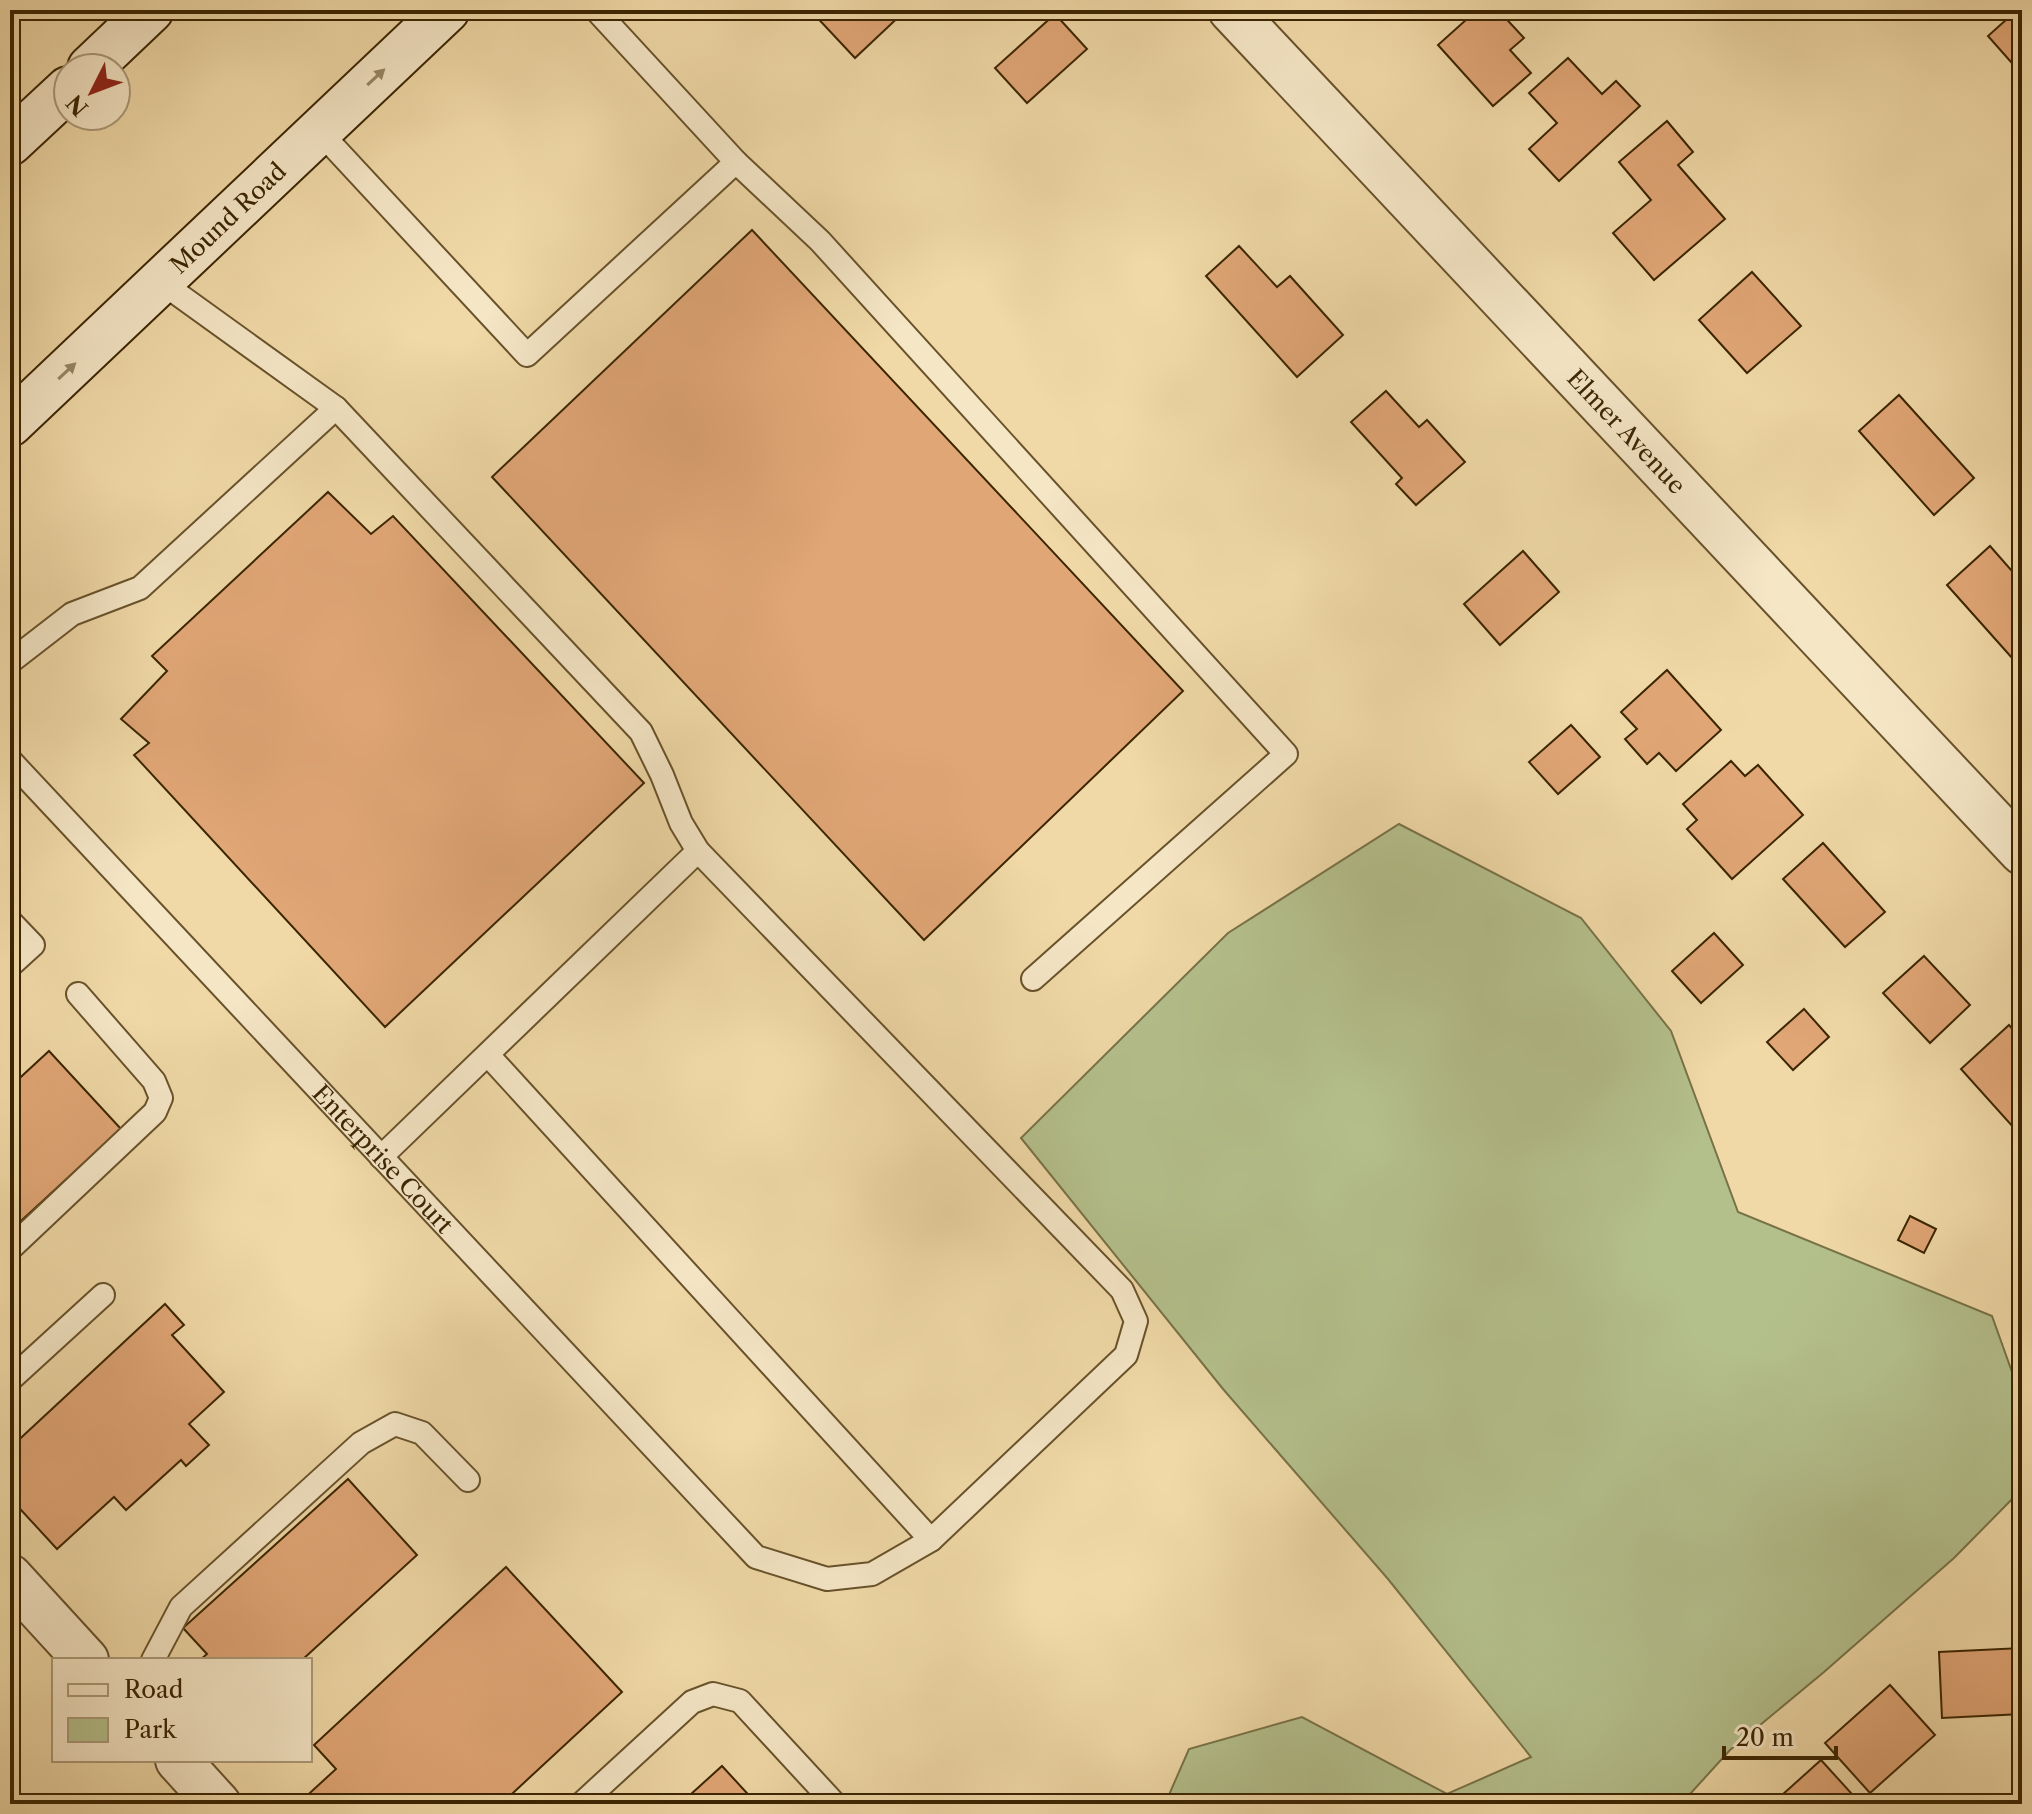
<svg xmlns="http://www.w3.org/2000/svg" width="2032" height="1814" font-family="'Libre Caslon Text',serif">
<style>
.green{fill:#b4c08c;stroke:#787247;stroke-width:2}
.building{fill:#e1a676;stroke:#3b2502;stroke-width:2}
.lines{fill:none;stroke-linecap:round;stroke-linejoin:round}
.lane-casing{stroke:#68522b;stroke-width:26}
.street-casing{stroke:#68522b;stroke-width:48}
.secondary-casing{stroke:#3b2502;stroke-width:48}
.lane{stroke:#f5e6c6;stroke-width:22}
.street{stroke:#f5e6c6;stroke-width:44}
.secondary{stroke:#f5e6c6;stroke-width:44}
.oneway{fill:#988664}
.labels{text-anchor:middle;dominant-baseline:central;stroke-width:6;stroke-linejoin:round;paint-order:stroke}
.street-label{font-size:24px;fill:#3b2502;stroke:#f5e6c6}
</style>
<rect width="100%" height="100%" fill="#f0d9a7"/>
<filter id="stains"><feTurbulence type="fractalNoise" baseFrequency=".0025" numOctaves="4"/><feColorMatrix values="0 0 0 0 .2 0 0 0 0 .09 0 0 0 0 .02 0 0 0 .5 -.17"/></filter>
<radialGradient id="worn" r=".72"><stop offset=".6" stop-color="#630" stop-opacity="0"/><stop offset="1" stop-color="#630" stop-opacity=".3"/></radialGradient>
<!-- green -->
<polygon class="green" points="1399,824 1581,918 1671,1031 1738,1212 1992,1316 2022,1400 2022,1489 1954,1558 1824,1672 1730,1750 1681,1804 1165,1804 1189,1749 1302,1717 1447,1794 1531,1757 1388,1579 1223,1389 1021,1138 1228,933"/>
<!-- building -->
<g class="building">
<polygon points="810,10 906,10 855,58"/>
<polygon points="1477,10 1498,10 1524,38 1510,50 1531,73 1493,106 1438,45"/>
<polygon points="2017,10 2022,10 2022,67 2018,70 1988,36"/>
<polygon points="1055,14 1087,49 1027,103 995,68"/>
<polygon points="1568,58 1602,94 1616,81 1640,106 1559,181 1529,149 1557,123 1529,93"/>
<polygon points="1667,121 1693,152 1678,165 1725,219 1654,280 1613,233 1651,200 1619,162"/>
<polygon points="752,230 1183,691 924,940 492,477"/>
<polygon points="1239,246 1277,287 1290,276 1343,335 1297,377 1206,276"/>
<polygon points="1752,272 1801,326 1747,373 1699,320"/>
<polygon points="1386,391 1419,427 1427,420 1465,462 1416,505 1396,484 1402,478 1351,422"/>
<polygon points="1899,395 1974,478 1934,515 1859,431"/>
<polygon points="328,492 371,534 393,516 644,783 385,1027 134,755 149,743 121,719 167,671 152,656"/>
<polygon points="1990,546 2018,578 2022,575 2022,651 2013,659 1947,585"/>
<polygon points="1523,551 1559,592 1500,645 1464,604"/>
<polygon points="1667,670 1721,730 1676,771 1659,753 1647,764 1625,739 1637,729 1621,712"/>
<polygon points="1571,725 1600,757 1558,794 1529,762"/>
<polygon points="1731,761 1745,776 1758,765 1803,815 1732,879 1687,829 1697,820 1683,804"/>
<polygon points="1823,843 1885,912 1845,947 1783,879"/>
<polygon points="1714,933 1743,965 1701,1003 1672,971"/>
<polygon points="1924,956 1970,1005 1930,1043 1883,993"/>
<polygon points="1804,1009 1829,1037 1793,1070 1767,1042"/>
<polygon points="2009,1025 2022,1040 2022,1137 1961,1069"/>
<polygon points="49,1051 121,1129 10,1231 10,1087"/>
<polygon points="1910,1216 1936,1229 1924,1253 1898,1240"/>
<polygon points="165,1304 184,1325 172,1335 224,1392 189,1424 209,1445 186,1466 181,1460 126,1510 114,1497 57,1549 10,1498 10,1448"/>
<polygon points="348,1479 417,1555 302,1660 200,1660 207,1654 183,1628"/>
<polygon points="506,1567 622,1692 501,1804 302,1804 300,1802 336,1769 314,1745"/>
<polygon points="2022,1648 2022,1714 1942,1718 1939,1652"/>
<polygon points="1890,1685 1935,1735 1870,1793 1825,1743"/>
<polygon points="1821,1760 1861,1804 1772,1804"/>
<polygon points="722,1766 757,1804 680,1804"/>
</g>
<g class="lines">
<!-- lane casing -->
<g class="lane-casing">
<g id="lane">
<polyline points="319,131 527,355 736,162 596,10"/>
<polyline points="736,162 820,241 1286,754 1033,979"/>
<polyline points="10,662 72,614 140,588 336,408"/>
<path id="s1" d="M 10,760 L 756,1557 L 827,1579 L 872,1574 L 931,1540 L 1126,1355 L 1136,1321 L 1122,1290 L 698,851 L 681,823 L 662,775 L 641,732 L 336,408 L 161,282"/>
<polyline points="10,921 33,945 10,966"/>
<polyline points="488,1055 931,1540"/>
<polyline points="381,1157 698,851"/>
<polyline points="10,1249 155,1112 161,1098 154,1081 78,994"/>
<polyline points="10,1380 103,1295"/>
<polyline points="153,1660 181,1607 361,1443 395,1424 422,1433 468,1480"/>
<polyline points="581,1804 692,1702 713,1694 740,1701 835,1804"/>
</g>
</g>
<!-- street casing -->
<g class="street-casing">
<g id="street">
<path id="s2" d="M 1231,10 L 2022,852"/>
<polyline points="10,1577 86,1660"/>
<polyline points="178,1760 218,1804"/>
</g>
</g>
<!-- secondary casing -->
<g class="secondary-casing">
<g id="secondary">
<polyline points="90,68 151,10"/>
<polyline points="10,143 68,89"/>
<path id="s3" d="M 10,424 L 447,10"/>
</g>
</g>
<!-- lane -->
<use href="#lane" class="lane"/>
<!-- street -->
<use href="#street" class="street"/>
<!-- secondary -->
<use href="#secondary" class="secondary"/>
</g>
<!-- one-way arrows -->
<defs><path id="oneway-solid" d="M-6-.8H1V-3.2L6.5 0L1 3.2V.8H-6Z" transform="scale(2)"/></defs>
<g class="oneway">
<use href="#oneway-solid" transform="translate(376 77) rotate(-43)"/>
<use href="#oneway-solid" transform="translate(67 371) rotate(-43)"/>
</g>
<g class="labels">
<!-- street labels -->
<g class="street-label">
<text stroke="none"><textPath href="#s3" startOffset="300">Mound Road</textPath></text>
<text stroke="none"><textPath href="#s2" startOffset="578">Elmer Avenue</textPath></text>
<text stroke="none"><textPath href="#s1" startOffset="546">Enterprise Court</textPath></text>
</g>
</g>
<!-- margin -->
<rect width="2032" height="1814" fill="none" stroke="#f0d9a7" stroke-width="40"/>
<rect x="12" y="12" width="2008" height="1790" fill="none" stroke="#3b2502" stroke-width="4"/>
<rect x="20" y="20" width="1992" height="1774" fill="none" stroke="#3b2502" stroke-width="2"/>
<!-- legend -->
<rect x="52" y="1658" width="260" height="104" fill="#f5e6c6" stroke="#ab9978" stroke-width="2"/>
<rect x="68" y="1684" width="40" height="12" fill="#f5e6c6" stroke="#ab9978" stroke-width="2"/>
<text x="124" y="1698" font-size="24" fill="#3b2502">Road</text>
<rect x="68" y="1718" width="40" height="24" fill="#b4c08c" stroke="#ab9978" stroke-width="2"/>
<text x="124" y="1738" font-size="24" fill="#3b2502">Park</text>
<!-- north arrow -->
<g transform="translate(92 92) rotate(228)"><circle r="38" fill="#f5e6c6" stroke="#ab9978" stroke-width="2"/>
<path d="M0-6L14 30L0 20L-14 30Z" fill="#8f2418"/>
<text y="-12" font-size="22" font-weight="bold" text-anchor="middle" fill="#3b2502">N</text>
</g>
<!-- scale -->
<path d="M1724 1746v12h112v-12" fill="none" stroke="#3b2502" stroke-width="4"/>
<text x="1736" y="1746" font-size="24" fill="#3b2502" stroke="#f5e6c6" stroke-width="6" paint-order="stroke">20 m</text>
<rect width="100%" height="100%" filter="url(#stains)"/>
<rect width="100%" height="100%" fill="url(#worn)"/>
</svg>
